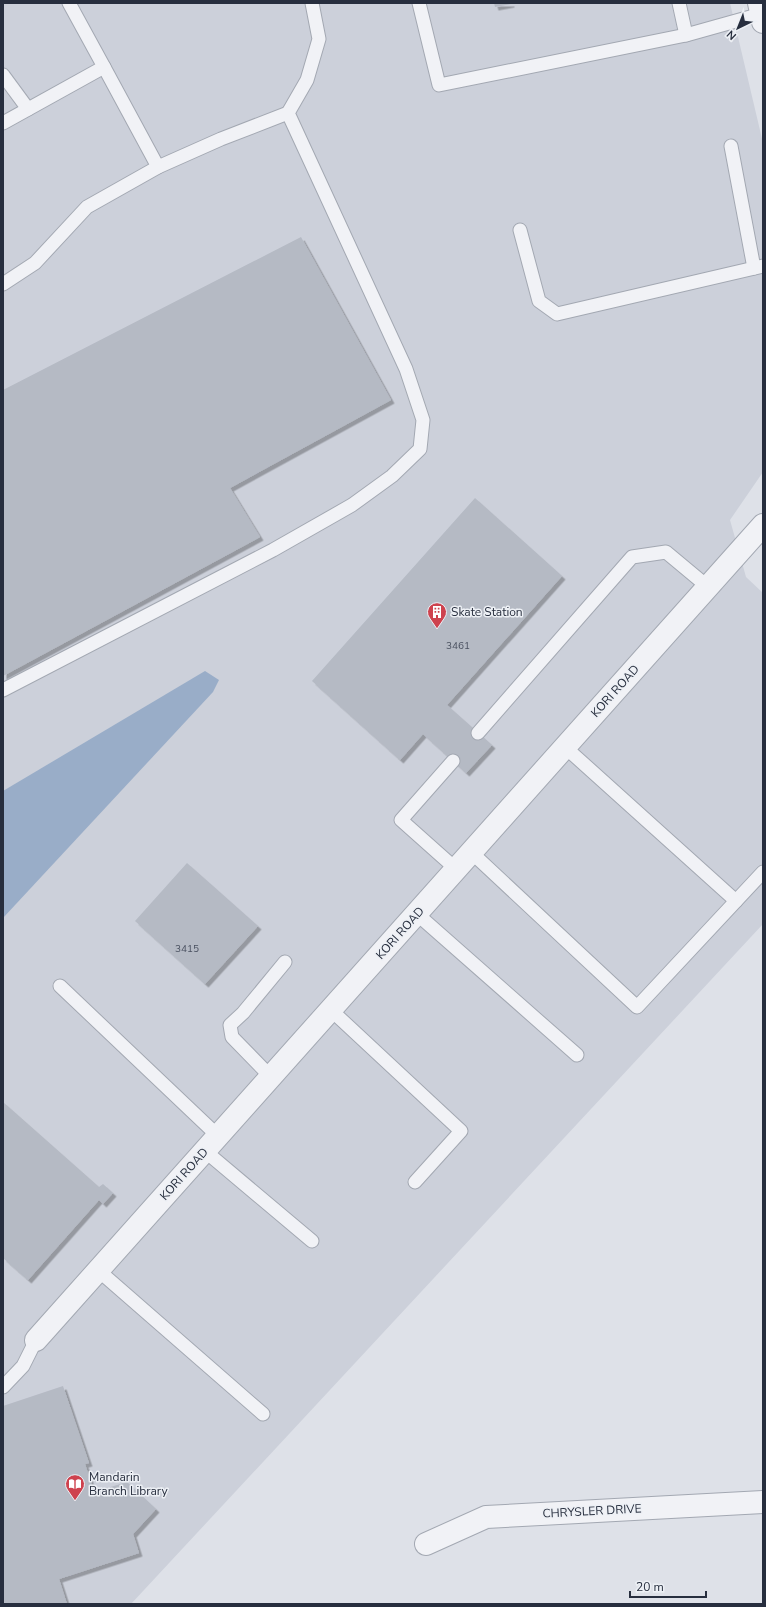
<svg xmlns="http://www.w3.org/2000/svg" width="766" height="1607" font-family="'Nunito Sans',sans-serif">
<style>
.built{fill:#ccd0da}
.water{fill:#99adc8}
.building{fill:#b5bac4;filter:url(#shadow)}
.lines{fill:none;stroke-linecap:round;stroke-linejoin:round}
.lane-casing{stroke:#a3a8b2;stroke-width:15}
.street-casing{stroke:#a3a8b2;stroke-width:24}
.lane{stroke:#f1f2f6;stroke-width:13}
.street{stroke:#f1f2f6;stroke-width:22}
.labels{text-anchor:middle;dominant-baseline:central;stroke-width:3;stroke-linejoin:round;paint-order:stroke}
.number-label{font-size:10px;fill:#4a5160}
.poi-label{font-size:12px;fill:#272e3e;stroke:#edf0f5;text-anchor:start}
.street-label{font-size:12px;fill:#272e3e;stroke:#edf0f5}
</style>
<defs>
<filter id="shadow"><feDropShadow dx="3.5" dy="3.5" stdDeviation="0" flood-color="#0004"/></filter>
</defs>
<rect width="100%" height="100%" fill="#dee1e8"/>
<!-- built -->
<polygon class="built" points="3,3 730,3 763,143 763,472 730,520 746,577 763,593 763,924 131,1604 3,1604"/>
<!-- water -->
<polygon class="water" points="205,671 219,680 213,692 3,918 3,791"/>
<!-- building -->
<g class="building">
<polygon points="494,3 511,3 511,4 495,7"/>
<polygon points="301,237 391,400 230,488 260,537 3,676 3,390"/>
<polygon points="475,498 562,576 447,705 492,745 466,773 423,734 400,760 312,681"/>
<polygon points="187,863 258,926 205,984 135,921"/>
<polygon points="3,1102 99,1187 103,1184 113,1193 103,1204 99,1200 28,1280 3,1258"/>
<polygon points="63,1386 89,1463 85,1464 94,1492 127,1482 156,1509 133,1534 139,1553 59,1579 67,1604 3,1604 3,1406"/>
</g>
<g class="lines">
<!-- lane casing -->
<g class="lane-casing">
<g id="lane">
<polyline points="419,3 439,85 686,35 761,14"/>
<polyline points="679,3 686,35"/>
<polyline points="104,67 158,167"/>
<polyline points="3,75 28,109"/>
<polyline points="3,123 104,67 69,3"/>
<polyline points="731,146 754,268"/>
<polyline points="520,230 539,301 557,314 763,266"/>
<polyline points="3,284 35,263 87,207 158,167 221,139 288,113"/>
<polyline points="3,690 273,550 352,505 392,476 420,449 423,420 406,369 288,113 307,80 319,39 312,3"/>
<polyline points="478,733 632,557 666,552 708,587"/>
<polyline points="565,747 736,901"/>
<polyline points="453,761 401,820 456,869"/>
<polyline points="471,852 637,1007 763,872"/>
<polyline points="417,914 577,1055"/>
<polyline points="60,986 218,1136"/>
<polyline points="331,1010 461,1131 415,1182"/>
<polyline points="271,1077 232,1037 230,1025 243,1013 285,962"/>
<polyline points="205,1151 312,1241"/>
<polyline points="98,1270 263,1414"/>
<polyline points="3,1387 23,1366 36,1340"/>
</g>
</g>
<!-- street casing -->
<g class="street-casing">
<g id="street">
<polyline points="759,3 763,22"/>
<polyline points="36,1340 763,525"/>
<polyline points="426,1544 486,1517 763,1502"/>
</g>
</g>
<!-- lane -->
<use href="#lane" class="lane"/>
<!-- street -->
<use href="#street" class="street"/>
</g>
<!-- icons -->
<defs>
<g id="building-pin" transform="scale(1)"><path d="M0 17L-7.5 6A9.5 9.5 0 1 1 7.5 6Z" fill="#ce424e" stroke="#edf0f5"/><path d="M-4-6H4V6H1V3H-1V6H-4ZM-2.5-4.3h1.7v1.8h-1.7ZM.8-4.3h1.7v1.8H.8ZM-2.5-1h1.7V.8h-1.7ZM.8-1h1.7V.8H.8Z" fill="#fff"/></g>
<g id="library-pin" transform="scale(1)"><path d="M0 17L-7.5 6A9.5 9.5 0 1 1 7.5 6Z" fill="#ce424e" stroke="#edf0f5"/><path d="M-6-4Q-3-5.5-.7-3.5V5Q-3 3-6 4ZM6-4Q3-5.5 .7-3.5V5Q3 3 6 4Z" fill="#fff"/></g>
</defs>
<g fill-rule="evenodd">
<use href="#building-pin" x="437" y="612"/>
<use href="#library-pin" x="75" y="1484"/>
</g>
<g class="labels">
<!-- number labels -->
<g class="number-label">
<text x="458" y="646">3461</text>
<text x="187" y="949">3415</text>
</g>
<!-- poi labels -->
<g class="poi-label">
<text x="451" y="612">Skate Station</text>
<text x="89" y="1477">Mandarin<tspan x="89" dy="14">Branch Library</tspan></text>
</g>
<!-- street labels -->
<g class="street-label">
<text transform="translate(615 691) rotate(-48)">KORI ROAD</text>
<text transform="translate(400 933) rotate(-48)">KORI ROAD</text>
<text transform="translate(184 1174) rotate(-48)">KORI ROAD</text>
<text transform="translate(592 1511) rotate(-3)">CHRYSLER DRIVE</text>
</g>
</g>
<!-- border -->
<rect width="766" height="1607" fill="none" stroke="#272e3e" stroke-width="8"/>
<!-- north arrow -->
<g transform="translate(738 28) rotate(223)" stroke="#edf0f5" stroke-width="3" paint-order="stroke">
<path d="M0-3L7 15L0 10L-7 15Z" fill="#272e3e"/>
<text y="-6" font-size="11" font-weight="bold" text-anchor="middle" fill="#272e3e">N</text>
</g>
<!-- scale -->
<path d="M630 1591v6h76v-6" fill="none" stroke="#272e3e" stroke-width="2"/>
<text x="636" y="1591" font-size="12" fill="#272e3e" stroke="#edf0f5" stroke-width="3" paint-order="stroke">20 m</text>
</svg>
